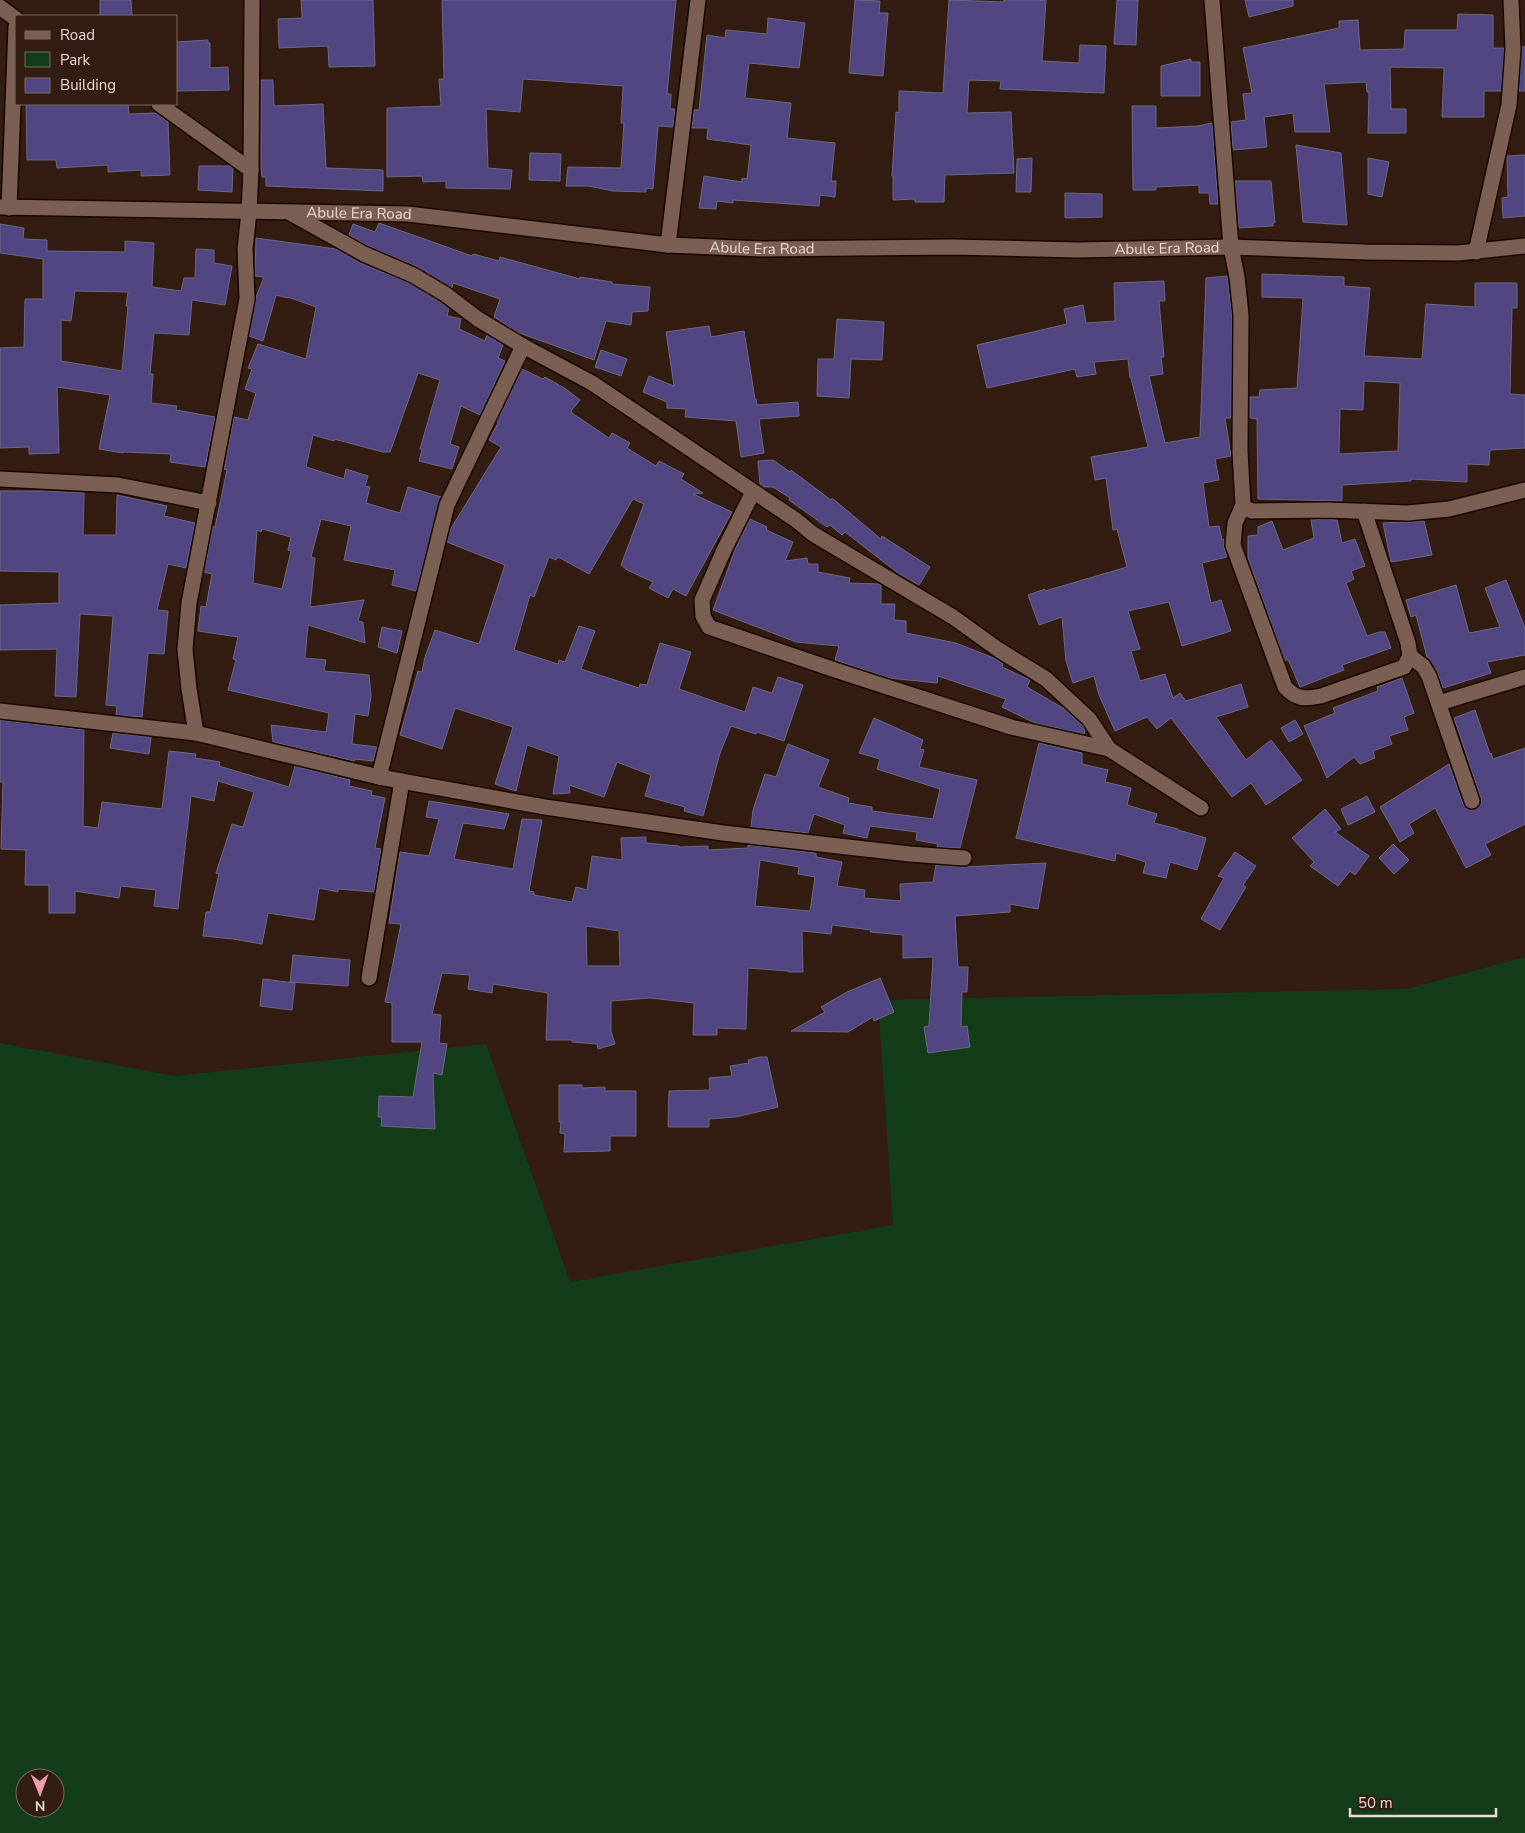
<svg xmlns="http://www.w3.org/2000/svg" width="1525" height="1833" font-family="'Nunito Sans',sans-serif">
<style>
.green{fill:#133d18;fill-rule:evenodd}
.building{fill:#514682;stroke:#6b6883;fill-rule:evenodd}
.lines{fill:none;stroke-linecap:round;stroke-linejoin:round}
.minor-casing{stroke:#1a0600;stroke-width:18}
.minor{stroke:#7b5f52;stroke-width:15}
.labels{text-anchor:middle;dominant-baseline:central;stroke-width:4.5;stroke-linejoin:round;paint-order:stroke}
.street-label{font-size:15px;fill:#ead9d2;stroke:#331c11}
</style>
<rect width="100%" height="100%" fill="#331c11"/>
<!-- green -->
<path class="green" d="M 1525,957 L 1525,1833 L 0,1833 L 0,1043 L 174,1076 L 486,1044 L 570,1282 L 893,1225 L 878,1000 L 1407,989 ZM 25,1778 L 55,1778 L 55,1808 L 25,1808 Z"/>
<!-- building -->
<g class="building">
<polygon points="100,0 131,0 132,16 100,16"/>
<polygon points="301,0 373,0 375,66 329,67 328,46 279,48 278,19 302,18"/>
<polygon points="442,0 676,0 667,94 671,94 670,109 675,109 673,127 658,126 653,189 646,188 646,192 613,191 588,186 566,186 568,167 621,168 624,123 621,123 623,86 523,79 520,112 486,109 488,168 512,170 510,189 446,188 446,181 423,182 422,176 387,177 387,108 441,106 439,79 444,79"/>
<polygon points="855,0 880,1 879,13 888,13 883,76 849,73"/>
<polygon points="949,0 1004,2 1004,0 1046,0 1042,61 1079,63 1080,45 1106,46 1104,93 1000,89 1001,81 969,80 967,113 1011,112 1014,173 945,175 944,202 915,202 915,199 893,200 893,176 892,176 896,112 899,113 899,91 943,93"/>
<polygon points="1117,0 1138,0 1136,45 1114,44"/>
<polygon points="1245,0 1293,0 1293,6 1249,17"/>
<polygon points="1458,14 1493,15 1493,48 1504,48 1501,91 1484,91 1484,117 1442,117 1444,68 1390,67 1391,109 1406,109 1406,133 1368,133 1369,92 1367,92 1366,82 1324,84 1330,132 1295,132 1293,113 1264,117 1267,147 1233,150 1231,122 1246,120 1243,94 1252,93 1243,48 1339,28 1339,21 1358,20 1360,50 1404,49 1405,30 1457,30"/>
<polygon points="768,18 805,23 799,68 749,63 745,98 791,103 787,138 835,143 831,181 836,181 835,197 820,195 819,206 733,200 733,203 717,201 716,209 699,208 704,176 742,182 742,178 747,179 751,145 707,139 708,128 692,128 694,110 699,110 707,35 725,38 726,30 767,34"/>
<polygon points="208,40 208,43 210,43 210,68 228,67 229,90 176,91 176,42"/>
<polygon points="1525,46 1525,91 1519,91 1522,47"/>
<polygon points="1191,59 1191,62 1200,62 1200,96 1161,96 1161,66"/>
<polygon points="261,80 273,80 274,106 323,104 326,168 383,170 383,191 266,186 266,177 262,177 261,167"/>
<polygon points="26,104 128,104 129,114 156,113 168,122 170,175 141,176 141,170 108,172 108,165 57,168 56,160 27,160"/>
<polygon points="1132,106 1156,106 1156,128 1198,126 1212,123 1218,204 1210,204 1209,193 1199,193 1199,185 1156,187 1156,190 1133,190"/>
<polygon points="1296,145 1341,153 1347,225 1303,222"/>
<polygon points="530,153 561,154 560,181 529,180"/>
<polygon points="1525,155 1525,216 1503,218 1502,198 1508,197 1507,156"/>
<polygon points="1032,158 1031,192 1016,192 1017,159"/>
<polygon points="1368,158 1389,162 1382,197 1368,194"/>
<polygon points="199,166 230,166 233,168 232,192 198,190"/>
<polygon points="1235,181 1271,181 1275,223 1273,223 1273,226 1239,228"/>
<polygon points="1065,193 1102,194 1102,217 1065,218"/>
<polygon points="379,223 472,256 473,254 499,261 500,257 580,279 580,277 612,282 612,284 650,287 648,311 632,312 631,325 606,321 594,360 517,332 494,317 500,299 453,283 452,288 418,267 368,246 349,235 353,224 375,232"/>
<path d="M 0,224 L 24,228 L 23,239 L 47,240 L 47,251 L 125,252 L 125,241 L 154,243 L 152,287 L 181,291 L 184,278 L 195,278 L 196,249 L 214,250 L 214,263 L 232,266 L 225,305 L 192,300 L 189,335 L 154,333 L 150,374 L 153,374 L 151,403 L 177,406 L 176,410 L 215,417 L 205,467 L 170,462 L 171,454 L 123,452 L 123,453 L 99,449 L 110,395 L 57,387 L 59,453 L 29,454 L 29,447 L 0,448 L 0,348 L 24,347 L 25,299 L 43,299 L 43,259 L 0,253 ZM 75,291 L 128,292 L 126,306 L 128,306 L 122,371 L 61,361 L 61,320 L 71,321 Z"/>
<path d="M 256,238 L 336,249 L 360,263 L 409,283 L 440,302 L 449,308 L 447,316 L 461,319 L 459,329 L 485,341 L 487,335 L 503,345 L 498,358 L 505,361 L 480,415 L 461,406 L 450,444 L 459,447 L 452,469 L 419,461 L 422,450 L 420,449 L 440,380 L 418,373 L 390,452 L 383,452 L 334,439 L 334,441 L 313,435 L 306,467 L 344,479 L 346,469 L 368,476 L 365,486 L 370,487 L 366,503 L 400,513 L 408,487 L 441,497 L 416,591 L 392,585 L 395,570 L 344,560 L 351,526 L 321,519 L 311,557 L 315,558 L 310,607 L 364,600 L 358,621 L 363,622 L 365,643 L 308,625 L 305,658 L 326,660 L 324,671 L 369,675 L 371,696 L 368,716 L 355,714 L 352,744 L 377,747 L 373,761 L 355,759 L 354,761 L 273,742 L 271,725 L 326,732 L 329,713 L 228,690 L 236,660 L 233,659 L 238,637 L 198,631 L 201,606 L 206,607 L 212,574 L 204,572 L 213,526 L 215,527 L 227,470 L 224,469 L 234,417 L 248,420 L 256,393 L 245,389 L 252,369 L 248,368 L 258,344 L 306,359 L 316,307 L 288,297 L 288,298 L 276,295 L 263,341 L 249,336 L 256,297 L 264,277 L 255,276 ZM 262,529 L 291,537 L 288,550 L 291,551 L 282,589 L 253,583 L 257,530 L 261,532 Z"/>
<path d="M 1262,274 L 1344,277 L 1344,286 L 1370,288 L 1364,356 L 1422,359 L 1426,304 L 1475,307 L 1475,283 L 1517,283 L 1517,308 L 1512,308 L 1510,394 L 1525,395 L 1525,448 L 1490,450 L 1489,465 L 1467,464 L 1467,482 L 1411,479 L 1411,481 L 1342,485 L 1342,501 L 1258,499 L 1257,419 L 1250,418 L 1250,397 L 1259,397 L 1260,390 L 1297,388 L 1303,298 L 1262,297 ZM 1364,381 L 1400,383 L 1398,451 L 1339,454 L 1340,409 L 1363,410 Z"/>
<polygon points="1227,276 1232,315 1231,418 1225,418 1231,456 1215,459 1219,480 1203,483 1209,527 1219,526 1222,540 1224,539 1224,548 1227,557 1202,563 1211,603 1221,600 1231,631 1182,646 1169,602 1128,611 1140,649 1131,651 1140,681 1165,674 1173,698 1180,693 1186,701 1241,684 1248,707 1216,717 1246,760 1271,740 1302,780 1266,805 1251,783 1232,797 1171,718 1157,729 1147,717 1115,731 1099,695 1094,676 1073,683 1066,661 1062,617 1039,625 1028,595 1045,589 1045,591 1127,567 1117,529 1113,530 1106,478 1095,480 1091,457 1148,447 1131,378 1130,378 1128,359 1094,362 1096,374 1077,377 1075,369 987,388 977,345 1067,324 1064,309 1083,305 1086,323 1115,321 1114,283 1164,281 1165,301 1159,301 1164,357 1161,357 1163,374 1149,376 1165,443 1200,437 1206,278"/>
<polygon points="837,319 884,322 882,360 851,359 849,398 817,396 818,359 834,359"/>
<polygon points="709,326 711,337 744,331 755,399 756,399 757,405 798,402 799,416 759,419 764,453 741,457 736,421 685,417 686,409 667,408 667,402 643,392 649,376 674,386 666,332"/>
<polygon points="601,350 627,359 621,376 595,367"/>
<polygon points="522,369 543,379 545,377 566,389 580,400 571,411 572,413 609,438 612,433 630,443 627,448 656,466 659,461 684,474 681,479 703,493 693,494 732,512 686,596 673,589 668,598 649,588 653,582 627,570 621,565 644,504 633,499 589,574 558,557 556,560 549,557 534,597 530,595 514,650 558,664 559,660 565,662 579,626 595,631 581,669 639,688 640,684 647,685 660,643 691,652 679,689 745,712 753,687 772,693 778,677 803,685 784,741 757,732 756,734 731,726 720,753 703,816 684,811 685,807 645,796 651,775 617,762 604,797 569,785 570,793 553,794 559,756 527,745 516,791 495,784 513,727 455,708 442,749 400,735 418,671 422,672 425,657 435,630 479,644 505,565 447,542 450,530 501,447 489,440 498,423 497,422"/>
<polygon points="773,460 790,472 791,470 831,500 832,498 881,539 882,536 930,567 919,585 898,573 845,532 842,535 830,525 827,527 789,500 790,498 773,487 764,487 760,484 758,461"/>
<polygon points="0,491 43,491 84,493 83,535 116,535 117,495 167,506 164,516 195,523 186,568 168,564 157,610 168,611 164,654 148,653 142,717 116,715 117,706 106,705 113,616 80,614 76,697 55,696 57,649 0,650 0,605 59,603 59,572 0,571"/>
<polygon points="750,519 767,527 766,530 793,542 785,561 807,558 808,564 818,564 818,572 850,578 849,583 879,584 881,585 881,604 895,604 894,620 906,621 906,633 956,643 996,659 1003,664 1002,667 1030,680 1027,687 1063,708 1082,725 1085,730 1084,734 1035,723 1002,707 1006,699 938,676 937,683 889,678 835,660 839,646 796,642 713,610 736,547"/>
<polygon points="1327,519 1337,520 1342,543 1355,539 1365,566 1351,571 1354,579 1346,583 1367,636 1379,632 1385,632 1391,648 1342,665 1344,670 1300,687 1288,659 1285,661 1248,558 1248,536 1258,535 1258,527 1272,521 1283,550 1314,538 1311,520"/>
<polygon points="1424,521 1432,555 1391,562 1383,523"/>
<polygon points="1506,580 1525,628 1525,655 1487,662 1491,673 1443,688 1437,671 1427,657 1416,615 1411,617 1406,600 1456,585 1469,633 1500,627 1485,588"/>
<polygon points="382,627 402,631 397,653 378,647"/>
<polygon points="1402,678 1414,713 1404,717 1408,730 1389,736 1392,744 1373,751 1375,758 1360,764 1354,757 1327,778 1304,726 1335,713 1333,708 1378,691 1377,687"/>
<polygon points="1475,710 1490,754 1491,753 1493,759 1525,748 1525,824 1485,844 1491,855 1466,868 1435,808 1409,824 1414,833 1400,842 1380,807 1449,764 1463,804 1471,810 1479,807 1481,803 1481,798 1454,718"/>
<polygon points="874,718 923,740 920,749 924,750 919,767 977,780 960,848 937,847 938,844 916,840 917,832 870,826 867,838 843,833 845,825 814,814 808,833 751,827 753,810 765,774 776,777 788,744 829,760 818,787 849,798 848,803 872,807 872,811 933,819 940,789 877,769 880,759 859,753"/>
<polygon points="0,720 84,730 83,826 98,828 102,802 162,809 169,751 196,754 195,758 220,762 219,766 289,787 295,766 350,780 349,786 372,791 371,795 385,798 375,848 381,849 374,892 338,889 338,892 319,888 314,920 268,913 262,944 233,939 203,936 206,912 210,912 219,874 216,873 232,824 243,827 254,792 218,781 214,801 191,796 178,909 154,906 156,890 121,886 119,898 75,891 75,913 49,913 49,885 25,885 26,850 1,849 3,782 0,782"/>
<polygon points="1295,720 1303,734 1289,742 1281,728"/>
<polygon points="113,733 151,737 149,754 110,748"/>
<polygon points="1039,743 1082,753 1082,764 1108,770 1105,782 1131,788 1127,805 1157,814 1154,823 1178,829 1178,830 1206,838 1197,870 1170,862 1166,878 1143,873 1146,862 1116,853 1115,861 1016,838"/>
<polygon points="1367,796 1375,812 1348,825 1341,809"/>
<path d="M 429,801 L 509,814 L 504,829 L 463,823 L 454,859 L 513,869 L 522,819 L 542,820 L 529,891 L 534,892 L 534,895 L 572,902 L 576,887 L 587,890 L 592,856 L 622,860 L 621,838 L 646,837 L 646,843 L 679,846 L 679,847 L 708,846 L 708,850 L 748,848 L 748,845 L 816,853 L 816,857 L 842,862 L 837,886 L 865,890 L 864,898 L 901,901 L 900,884 L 933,882 L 936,865 L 963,867 L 1046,863 L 1038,909 L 1010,904 L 1010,912 L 955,916 L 958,967 L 968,967 L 967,992 L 962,992 L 961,1027 L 967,1026 L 970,1047 L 928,1053 L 924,1027 L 929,1026 L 933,957 L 903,958 L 903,935 L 870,932 L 871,930 L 832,925 L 831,934 L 802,931 L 803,972 L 788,972 L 788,971 L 748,968 L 746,1029 L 717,1028 L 717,1035 L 693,1035 L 694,1003 L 650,998 L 611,1001 L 611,1031 L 615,1044 L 598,1049 L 597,1044 L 572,1042 L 572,1040 L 546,1040 L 548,993 L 493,984 L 492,993 L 468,989 L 470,975 L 442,973 L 432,1014 L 441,1015 L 439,1043 L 447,1044 L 442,1075 L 433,1073 L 435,1129 L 381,1126 L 382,1117 L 378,1117 L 379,1096 L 413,1097 L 422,1042 L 392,1042 L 392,1003 L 385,1002 L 401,924 L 389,923 L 400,852 L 429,856 L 439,819 L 426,817 ZM 760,860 L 799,867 L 798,874 L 815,877 L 810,911 L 755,906 ZM 586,926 L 619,931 L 620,966 L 587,966 Z"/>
<polygon points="1325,809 1341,829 1335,832 1369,856 1355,875 1350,871 1338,886 1310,866 1314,862 1292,838"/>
<polygon points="1393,844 1409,860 1394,874 1379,858"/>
<polygon points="1235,852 1256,866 1243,885 1246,887 1220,930 1201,919 1224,878 1218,876"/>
<polygon points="293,955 350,960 348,986 290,982"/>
<polygon points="880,978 894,1012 874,1021 873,1017 848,1032 791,1031 825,1012 821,1007 847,992"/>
<polygon points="263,979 295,983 292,1010 260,1006"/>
<polygon points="760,1057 767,1057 778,1107 736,1117 709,1119 709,1127 668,1127 669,1091 710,1090 709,1078 732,1076 730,1066 749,1063 748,1060"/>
<polygon points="559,1085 582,1085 582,1088 605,1087 605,1091 636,1091 636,1136 610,1136 610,1151 564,1152 565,1134 560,1133 561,1122 559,1122"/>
</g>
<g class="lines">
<!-- minor casing -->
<g class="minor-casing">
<g id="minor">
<polyline points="1212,0 1231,247 1237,277 1241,315 1240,451 1243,505 1245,508 1252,511 1327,510 1408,513 1449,509 1525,490"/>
<polyline points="0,7 16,19"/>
<polyline points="159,104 251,170 249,212 245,249 247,299 189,603 185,649 189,689 196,733"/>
<polyline points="251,170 252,0"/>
<path id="s1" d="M 0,207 L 408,214 L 668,245 L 762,249 L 952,247 L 1077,250 L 1231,247 L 1365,252 L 1458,253 L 1525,246"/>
<polyline points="9,208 16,27"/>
<polyline points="292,214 364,254 413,275 445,294 478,319 523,346 592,383 796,520 813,534 953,617 999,650 1046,679 1089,719 1109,749 1201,808"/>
<polyline points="668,245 698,0"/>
<polyline points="1476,252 1509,105 1513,49 1511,0"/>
<polyline points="0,479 118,485 209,503"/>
<polyline points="753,492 724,550 702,600 703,616 709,627 835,670 1011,727 1109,749"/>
<path d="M 1243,505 L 1235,523 L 1233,545 L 1285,687 C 1297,700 1305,699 1321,696 L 1404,667 L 1410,656 L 1408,643 L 1364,511"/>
<polyline points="1410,656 1423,666 1429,676 1472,801"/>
<polyline points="1439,703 1525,677"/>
<polyline points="0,711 196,733 379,777 545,807 723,833 910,854 964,858"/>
<polyline points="379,777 447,505 523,346"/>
<polyline points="369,978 402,781"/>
</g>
</g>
<!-- minor -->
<use href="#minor" class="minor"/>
</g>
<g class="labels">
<!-- street labels -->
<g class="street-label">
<text stroke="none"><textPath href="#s1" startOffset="359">Abule Era Road</textPath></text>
<text stroke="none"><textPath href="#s1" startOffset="764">Abule Era Road</textPath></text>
<text stroke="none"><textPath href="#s1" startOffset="1169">Abule Era Road</textPath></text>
</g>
</g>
<!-- legend -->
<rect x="15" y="15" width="162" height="90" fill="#331c11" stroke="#7c685e"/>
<rect x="25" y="31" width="25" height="8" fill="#7b5f52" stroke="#7c685e"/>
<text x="60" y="40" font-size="15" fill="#ead9d2">Road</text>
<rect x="25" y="52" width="25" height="15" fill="#133d18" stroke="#7c685e"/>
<text x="60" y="65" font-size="15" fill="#ead9d2">Park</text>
<rect x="25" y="78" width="25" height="15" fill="#514682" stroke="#7c685e"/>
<text x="60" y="90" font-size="15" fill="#ead9d2">Building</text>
<!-- north arrow -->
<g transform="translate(40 1793) rotate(179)"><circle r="24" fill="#331c11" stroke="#7c685e"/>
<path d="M0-4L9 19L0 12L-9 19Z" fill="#f29aaf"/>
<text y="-8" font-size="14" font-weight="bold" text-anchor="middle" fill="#ead9d2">N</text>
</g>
<!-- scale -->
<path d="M1350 1808v8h146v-8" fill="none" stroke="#ead9d2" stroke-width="2.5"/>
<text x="1358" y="1808" font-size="15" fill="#ead9d2" stroke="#331c11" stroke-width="4" paint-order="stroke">50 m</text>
</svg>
